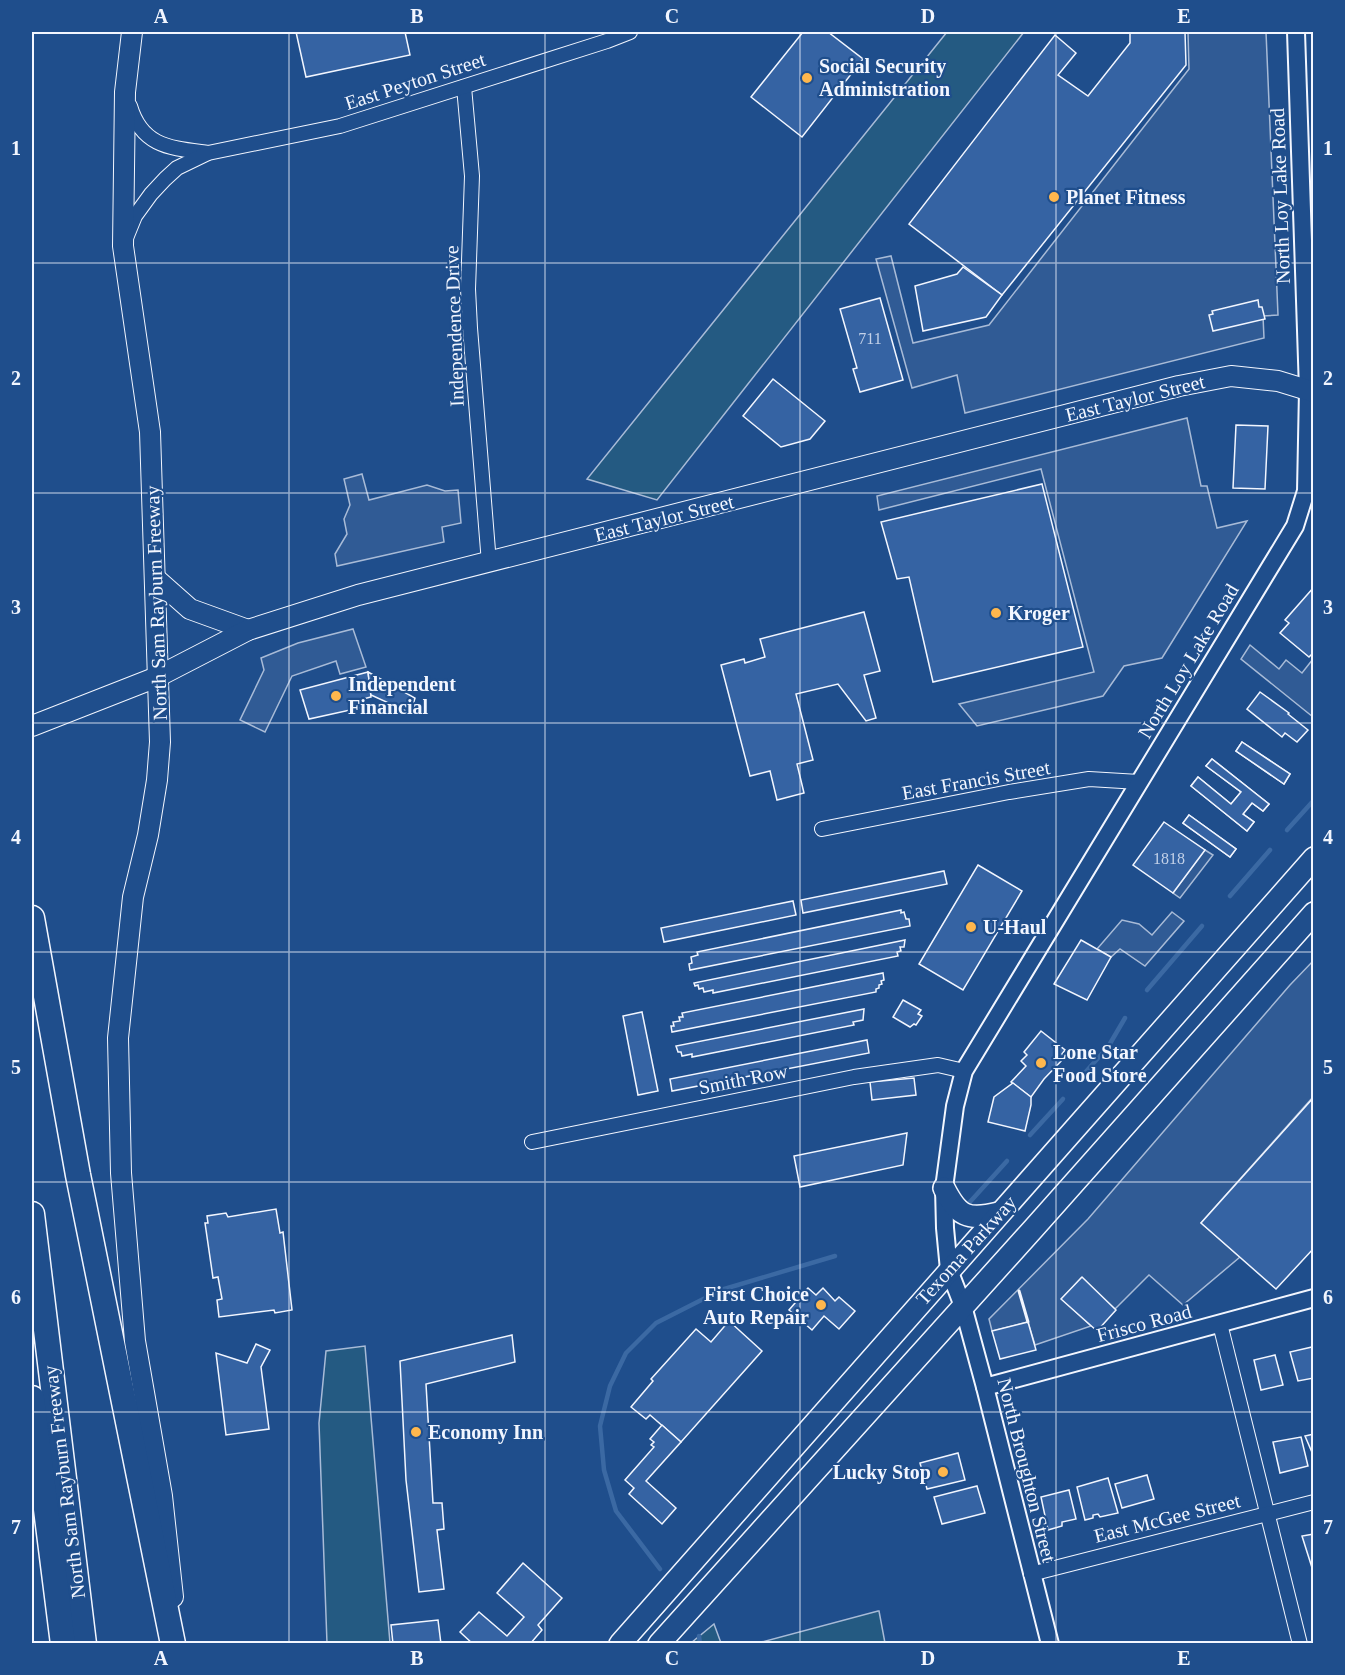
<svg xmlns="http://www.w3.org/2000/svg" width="1345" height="1675" font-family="Georgia,serif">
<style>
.green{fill:#245a82;stroke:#a8bbd7;stroke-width:1.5}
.parking{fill:#305b95;stroke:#a8bbd7;stroke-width:1.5}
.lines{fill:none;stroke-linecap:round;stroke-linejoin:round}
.stream{stroke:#3b69a3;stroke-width:4.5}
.building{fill:#3563a3;stroke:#f2f6ff;stroke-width:1.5}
.minor-casing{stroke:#f2f6ff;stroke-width:16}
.tertiary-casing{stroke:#f2f6ff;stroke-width:20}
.secondary-casing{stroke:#f2f6ff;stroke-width:22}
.primary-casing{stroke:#f2f6ff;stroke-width:24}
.motorway-casing{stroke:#f2f6ff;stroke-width:27}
.minor{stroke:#1f4e8c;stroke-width:14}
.tertiary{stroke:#1f4e8c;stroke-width:16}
.secondary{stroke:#1f4e8c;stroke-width:20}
.primary{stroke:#1f4e8c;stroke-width:21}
.motorway{stroke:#1f4e8c;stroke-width:24}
.wall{stroke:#f2f6ff;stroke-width:3}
.grid{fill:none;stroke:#f2f6ff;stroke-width:1.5;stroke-opacity:0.55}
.poi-dot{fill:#ffb74d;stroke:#1f4e8c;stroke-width:2}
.labels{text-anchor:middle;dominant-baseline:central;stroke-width:4.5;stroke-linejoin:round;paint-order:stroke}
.number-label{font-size:16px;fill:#c3d1e8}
.poi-label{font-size:20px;font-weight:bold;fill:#f2f6ff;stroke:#1f4e8c;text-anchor:start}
.street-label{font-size:20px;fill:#f2f6ff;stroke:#1f4e8c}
.neatline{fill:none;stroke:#f2f6ff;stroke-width:2}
.grid-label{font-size:20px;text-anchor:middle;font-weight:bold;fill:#f2f6ff}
</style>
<rect width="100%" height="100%" fill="#1f4e8c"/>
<!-- green -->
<g class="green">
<polygon points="947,32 1024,32 657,500 587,479"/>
<polygon points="365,1346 390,1643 327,1643 319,1423 326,1351"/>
<polygon points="879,1611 885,1643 758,1643 878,1611"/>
<polygon points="714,1624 721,1643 691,1643"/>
</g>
<!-- parking -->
<g class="parking">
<polygon points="1188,32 1266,32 1278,315 1263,316 1264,338 965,413 957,375 912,388 876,259 891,256 913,343 989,325 1189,69"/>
<polygon points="1187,418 1201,486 1207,486 1217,528 1247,521 1162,658 1124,666 1103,696 977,726 959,704 1094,672 1041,469 879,510 877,496"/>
<polygon points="362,474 369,500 427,485 445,491 458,490 461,523 442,527 444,542 337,566 335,554 347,534 344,519 350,505 344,479"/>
<polygon points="353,629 366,667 340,674 336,661 292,676 265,732 240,720 264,670 261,658 298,643"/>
<polygon points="1250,645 1279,669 1286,660 1302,673 1313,659 1313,717 1241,659"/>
<polygon points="1205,850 1213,855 1180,898 1173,893"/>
<polygon points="1172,912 1184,921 1145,966 1120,949 1111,957 1097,949 1122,920 1139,924 1152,935"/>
<polygon points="1313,961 1313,1097 1201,1223 1240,1257 1183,1305 1149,1275 1115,1309 1081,1278 1062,1299 1091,1326 1035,1345 1028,1322 992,1331 989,1319 1088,1219 1290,985"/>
</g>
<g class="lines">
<!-- stream -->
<g class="stream">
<polyline points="1287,830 1314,800"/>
<polyline points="1230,896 1270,850"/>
<polyline points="1147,990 1202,926"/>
<polyline points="1082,1076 1108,1047 1125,1018"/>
<polyline points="1030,1135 1063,1099"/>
<polyline points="969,1203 1007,1161"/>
<polyline points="660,1569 616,1511 604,1470 600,1426 610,1386 626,1353 656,1323 721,1290 835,1256"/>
<polyline points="699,1636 700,1644"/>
</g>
</g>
<!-- building -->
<g class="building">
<polygon points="296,32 405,32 410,55 306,77"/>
<polygon points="803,32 828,32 863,59 802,137 751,97"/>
<polygon points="1130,32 1185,32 1186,65 1002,295 909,224 1055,35 1076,53 1058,75 1088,96 1130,43"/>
<polygon points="963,267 1002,295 986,317 923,331 915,286 957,274"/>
<polygon points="880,298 903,380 860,392 853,369 857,368 840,309"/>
<polygon points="1258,300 1259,307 1262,307 1265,319 1213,331 1209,315 1213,314 1212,311"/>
<polygon points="773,379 825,421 810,439 781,447 743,416"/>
<polygon points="1236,425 1268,426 1265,489 1233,488"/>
<polygon points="1042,484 1083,647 933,682 909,577 897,579 881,522"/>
<polygon points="1314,587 1314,652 1309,657 1280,633 1289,623 1285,620"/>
<polygon points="864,612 880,671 864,675 876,718 866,721 838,684 796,694 813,760 797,764 804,793 777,800 770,771 750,776 721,665 744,659 745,663 765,657 760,639"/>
<polygon points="368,672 371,697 363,699 364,707 309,719 300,690"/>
<polygon points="368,672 415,698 411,711 406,711 371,695"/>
<polygon points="1260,692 1289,713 1288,714 1308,730 1297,742 1285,733 1282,737 1247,709"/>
<polygon points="1242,742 1290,774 1284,784 1236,751"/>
<polygon points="1242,742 1290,774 1284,784 1236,751"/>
<polygon points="1212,759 1269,804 1263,811 1252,803 1243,814 1254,822 1247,831 1191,786 1198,777 1231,804 1241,792 1206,766"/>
<polygon points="1212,759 1269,804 1263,811 1252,803 1243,814 1254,822 1247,831 1191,786 1198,777 1231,804 1241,792 1206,766"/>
<polygon points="1189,815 1236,849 1230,857 1183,823"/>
<polygon points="1189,815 1236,849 1230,857 1183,823"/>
<polygon points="1164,822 1205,850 1173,893 1133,865"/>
<polygon points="978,865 1022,891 963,990 919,964"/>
<polygon points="944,871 947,884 803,913 801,900"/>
<polygon points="793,901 796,915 664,942 661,928"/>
<polygon points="901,910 901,913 904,912 906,919 909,919 910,926 690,970 689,964 692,963 691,957 698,955 697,952"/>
<polygon points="905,940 904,947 900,947 901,951 897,952 898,956 713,993 713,990 704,992 703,988 699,989 698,985 695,986 694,983"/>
<polygon points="1081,940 1111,957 1087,1000 1054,984"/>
<polygon points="883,973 884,980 881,981 882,984 879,985 879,988 876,989 876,992 672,1032 671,1026 674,1026 673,1022 680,1021 679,1017 683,1017 682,1013"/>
<polygon points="903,1000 921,1010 918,1014 922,1016 916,1025 914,1024 910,1027 893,1017"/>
<polygon points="864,1009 863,1020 853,1022 854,1025 692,1057 692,1054 682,1056 681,1052 678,1052 676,1046"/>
<polygon points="642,1012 658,1091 638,1095 623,1016"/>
<polygon points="1041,1031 1065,1050 1062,1054 1065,1057 1044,1079 1031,1097 1011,1082 1026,1066 1021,1061 1027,1055 1024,1052"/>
<polygon points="867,1040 869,1053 672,1091 670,1079"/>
<polygon points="914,1078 916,1095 872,1100 870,1082"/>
<polygon points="1013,1083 1031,1097 1031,1105 1025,1131 988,1122 994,1097"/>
<polygon points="1314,1097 1314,1248 1276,1289 1201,1223"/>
<polygon points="907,1133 903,1165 800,1187 794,1156"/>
<polygon points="276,1209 280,1233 283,1232 292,1310 275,1313 274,1310 219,1317 217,1300 222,1299 218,1277 213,1278 205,1223 208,1223 207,1216 226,1213 228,1217"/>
<polygon points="1082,1277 1116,1310 1097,1331 1061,1299"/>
<polygon points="808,1288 816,1295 823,1288 835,1301 839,1297 855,1311 839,1329 824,1316 812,1330 789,1310"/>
<polygon points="729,1321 762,1351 681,1442 650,1415 646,1419 631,1407 653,1381 651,1379 696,1329 711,1342"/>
<polygon points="1028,1322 1036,1350 1000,1359 992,1331"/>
<polygon points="512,1335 515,1362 426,1384 433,1503 442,1503 444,1529 437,1530 444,1589 419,1592 406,1480 400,1361"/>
<polygon points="256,1344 270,1350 261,1367 269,1429 226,1435 216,1353 247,1363"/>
<polygon points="1312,1347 1314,1378 1298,1381 1290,1352"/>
<polygon points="1275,1355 1283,1385 1261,1390 1254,1360"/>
<polygon points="662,1425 681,1442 646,1481 676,1508 662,1524 629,1494 634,1488 625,1480 654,1447 651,1445 654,1442 650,1439"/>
<polygon points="1314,1434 1314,1457 1305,1436"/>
<polygon points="1301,1437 1308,1466 1280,1473 1273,1442"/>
<polygon points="958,1453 965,1480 927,1489 920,1463"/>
<polygon points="1147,1475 1154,1499 1122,1508 1115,1484"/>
<polygon points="1108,1478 1118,1513 1100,1517 1098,1514 1093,1515 1093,1518 1085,1520 1077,1487"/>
<polygon points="977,1486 985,1513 942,1524 934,1497"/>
<polygon points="1069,1490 1076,1519 1062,1522 1062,1526 1048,1530 1041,1497"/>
<polygon points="1314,1534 1314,1574 1302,1536"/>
<polygon points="523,1563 562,1598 538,1625 542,1630 530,1644 473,1644 460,1632 479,1612 507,1636 524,1617 497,1593"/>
<polygon points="438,1620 441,1644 393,1644 391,1625"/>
</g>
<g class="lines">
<!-- minor casing -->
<g class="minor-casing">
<g id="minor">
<polyline points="464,87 472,176 468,289 470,328 489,563"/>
<path d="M 130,106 C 142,147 171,148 208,153"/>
<polyline points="126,238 135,216 151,194 165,179 177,168 208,153 340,126 607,41 630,32"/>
<polyline points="822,829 1009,792 1089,779 1139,782"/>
<polyline points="532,1142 854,1077 938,1065 964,1071"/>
<polyline points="1220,1324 1300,1644"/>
<polyline points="1031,1574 1314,1502"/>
</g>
</g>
<!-- tertiary casing -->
<g class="tertiary-casing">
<g id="tertiary">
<polyline points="985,1387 1314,1298"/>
<polyline points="1050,1644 985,1387 963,1306 949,1270 945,1228 944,1188 955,1106 964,1071 1295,526 1306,491 1308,390 1296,32"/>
</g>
</g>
<!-- secondary casing -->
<g class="secondary-casing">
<g id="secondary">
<polyline points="132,32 125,92 123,246 150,432 160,742 157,780 148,835 133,897 118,1038 121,1173 135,1341 162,1496 173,1597"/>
<polyline points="155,578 190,609 248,630"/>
<polyline points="32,726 157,677 248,630 358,595 1179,386 1231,376 1278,381 1314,392"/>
</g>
</g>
<!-- primary casing -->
<g class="primary-casing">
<g id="primary">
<path d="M 944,1188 C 958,1216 967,1221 999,1213"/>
<polyline points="620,1644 1314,858"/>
<polyline points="659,1644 1034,1228 1314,913"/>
</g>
</g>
<!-- motorway casing -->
<g class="motorway-casing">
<g id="motorway">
<polyline points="32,918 78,1175 173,1644"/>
<polyline points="32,1214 84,1644"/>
<polyline points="32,1398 63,1644"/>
</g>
</g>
<!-- minor -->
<use href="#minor" class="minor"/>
<!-- tertiary -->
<use href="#tertiary" class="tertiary"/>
<!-- secondary -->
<use href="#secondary" class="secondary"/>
<!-- primary -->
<use href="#primary" class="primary"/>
<!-- motorway -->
<use href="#motorway" class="motorway"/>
<!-- wall -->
<polyline class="wall" points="1019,1291 1028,1322"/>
</g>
<!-- grid -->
<path class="grid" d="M 289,32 L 289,1644M 545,32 L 545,1644M 800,32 L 800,1644M 1056,32 L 1056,1644M 32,263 L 1314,263M 32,493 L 1314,493M 32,723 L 1314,723M 32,952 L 1314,952M 32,1182 L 1314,1182M 32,1412 L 1314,1412"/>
<!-- markers -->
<g class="poi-dot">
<circle cx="807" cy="78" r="6"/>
<circle cx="1054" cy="197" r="6"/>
<circle cx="996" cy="613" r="6"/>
<circle cx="336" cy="696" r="6"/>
<circle cx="971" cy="927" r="6"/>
<circle cx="1041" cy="1063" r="6"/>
<circle cx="821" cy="1305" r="6"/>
<circle cx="416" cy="1432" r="6"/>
<circle cx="943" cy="1472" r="6"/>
</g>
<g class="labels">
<!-- number labels -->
<g class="number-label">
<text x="870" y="338">711</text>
<text x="1169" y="858">1818</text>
</g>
<!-- poi labels -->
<g class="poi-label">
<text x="819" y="66">Social Security<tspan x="819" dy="23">Administration</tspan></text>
<text x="1066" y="197">Planet Fitness</text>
<text x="1008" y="613">Kroger</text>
<text x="348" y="684">Independent<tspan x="348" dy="23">Financial</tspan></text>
<text x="983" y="927">U-Haul</text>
<text x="1053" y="1052">Lone Star<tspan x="1053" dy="23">Food Store</tspan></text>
<text x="809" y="1294" text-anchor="end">First Choice<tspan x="809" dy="23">Auto Repair</tspan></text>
<text x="428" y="1432">Economy Inn</text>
<text x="931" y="1472" text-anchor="end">Lucky Stop</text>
</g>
<!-- street labels -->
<g class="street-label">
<text transform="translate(415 81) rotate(-18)">East Peyton Street</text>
<text transform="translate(1280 196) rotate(-92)">North Loy Lake Road</text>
<text transform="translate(454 326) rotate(-92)">Independence Drive</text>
<text transform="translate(1135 398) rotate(-14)">East Taylor Street</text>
<text transform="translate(664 518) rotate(-14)">East Taylor Street</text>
<text transform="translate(156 603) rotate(-92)">North Sam Rayburn Freeway</text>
<text transform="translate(1188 661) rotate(-59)">North Loy Lake Road</text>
<text transform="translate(976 780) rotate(-10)">East Francis Street</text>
<text transform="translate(743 1079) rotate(-11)">Smith Row</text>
<text transform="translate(966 1250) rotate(-48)">Texoma Parkway</text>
<text transform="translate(1144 1323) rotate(-15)">Frisco Road</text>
<text transform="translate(1027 1470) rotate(76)">North Broughton Street</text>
<text transform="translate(64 1482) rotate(-97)">North Sam Rayburn Freeway</text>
<text transform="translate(1167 1518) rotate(-14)">East McGee Street</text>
</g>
</g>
<!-- border -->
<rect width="1345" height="1675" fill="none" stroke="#1f4e8c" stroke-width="66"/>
<rect x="33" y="33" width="1279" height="1609" class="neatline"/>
<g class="grid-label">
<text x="161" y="23">A</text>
<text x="417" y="23">B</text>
<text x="672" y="23">C</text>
<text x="928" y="23">D</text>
<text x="1184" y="23">E</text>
<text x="16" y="155">1</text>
<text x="1328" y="155">1</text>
<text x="16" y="385">2</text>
<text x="1328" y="385">2</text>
<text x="16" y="614">3</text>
<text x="1328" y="614">3</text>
<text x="16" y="844">4</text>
<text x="1328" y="844">4</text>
<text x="16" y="1074">5</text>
<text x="1328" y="1074">5</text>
<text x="16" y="1304">6</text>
<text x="1328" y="1304">6</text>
<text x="16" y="1534">7</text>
<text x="1328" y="1534">7</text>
<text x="161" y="1665">A</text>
<text x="417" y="1665">B</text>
<text x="672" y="1665">C</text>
<text x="928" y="1665">D</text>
<text x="1184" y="1665">E</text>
</g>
</svg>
